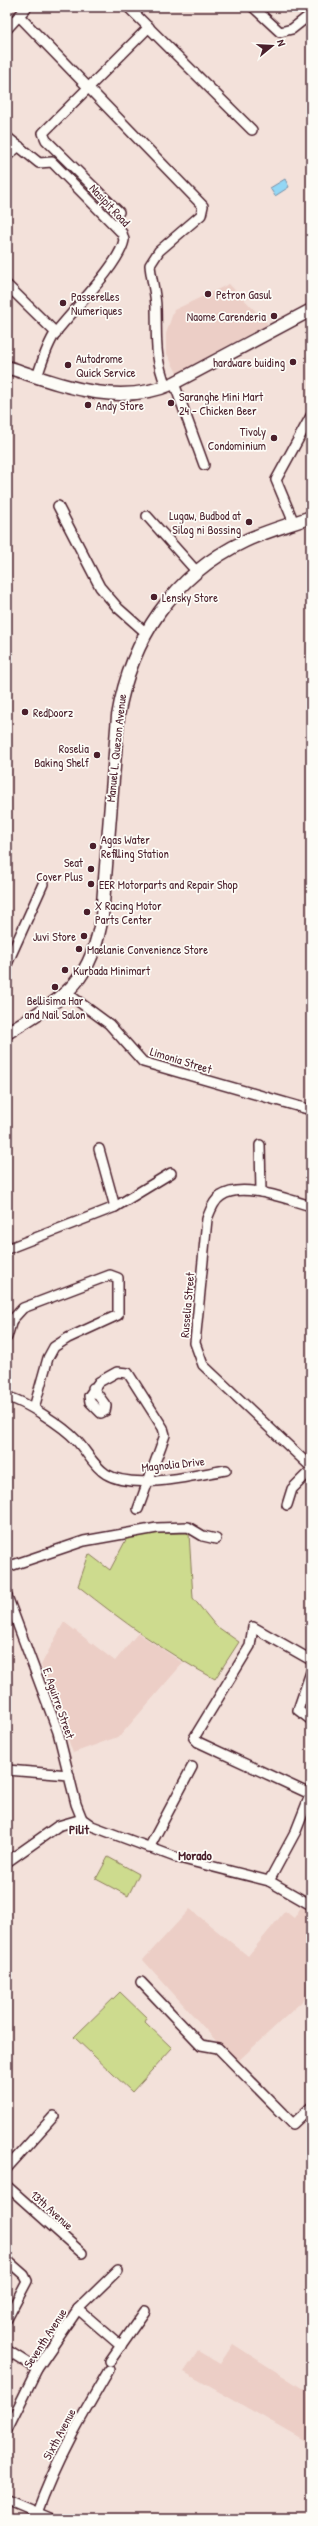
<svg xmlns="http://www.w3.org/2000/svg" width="318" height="2526" font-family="'Patrick Hand',sans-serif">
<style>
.built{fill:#eccec6}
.green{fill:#cddb8e;stroke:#8c7d5c}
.water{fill:#93d7f5;stroke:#768da4}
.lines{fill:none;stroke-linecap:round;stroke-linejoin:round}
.minor-casing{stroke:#4a1f2b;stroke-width:12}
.major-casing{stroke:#4a1f2b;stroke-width:15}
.minor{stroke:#fdfcf7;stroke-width:9}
.major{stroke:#fdfcf7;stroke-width:12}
.poi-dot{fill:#4a1f2b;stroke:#fdfcf7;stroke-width:1.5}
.labels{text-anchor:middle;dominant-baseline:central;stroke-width:3.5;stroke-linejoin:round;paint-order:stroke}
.street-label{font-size:12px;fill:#4a1f2b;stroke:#fdfcf7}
.poi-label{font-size:12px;fill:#4a1f2b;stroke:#fdfcf7;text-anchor:start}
.neighbourhood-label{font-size:13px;font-weight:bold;fill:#4a1f2b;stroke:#fdfcf7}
</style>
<rect width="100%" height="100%" fill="#f3e1da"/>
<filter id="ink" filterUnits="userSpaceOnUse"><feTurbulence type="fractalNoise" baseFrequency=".025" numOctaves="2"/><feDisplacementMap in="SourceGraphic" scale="8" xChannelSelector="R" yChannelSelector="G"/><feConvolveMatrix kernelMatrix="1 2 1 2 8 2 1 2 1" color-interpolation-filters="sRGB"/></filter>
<g filter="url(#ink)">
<!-- built -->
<g class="built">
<polygon points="229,284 268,324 177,373 166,352 166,334 174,310"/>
<polygon points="64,1622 115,1661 138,1633 183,1663 120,1736 73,1753 41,1665"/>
<polygon points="303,1904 311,1910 311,1993 236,2063 143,1960 190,1909 248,1956 285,1911 294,1918"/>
<polygon points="233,2344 311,2394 311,2444 184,2372 198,2351 220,2364"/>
</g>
<!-- green -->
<g class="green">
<path d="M 189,1533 L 193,1598 L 215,1625 L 239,1642 L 215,1679 C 166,1653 122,1621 78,1586 L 89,1554 L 110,1570 L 129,1534 Z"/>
<polygon points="108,1857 139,1874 128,1896 96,1879"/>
<polygon points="120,1992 147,2018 145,2022 172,2048 132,2092 74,2037"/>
</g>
<!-- water -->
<polygon class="water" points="285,179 289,187 275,196 270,188"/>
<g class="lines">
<!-- minor casing -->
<g class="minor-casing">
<g id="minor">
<polyline points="128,7 252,130"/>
<polyline points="253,7 280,32 292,29 311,14"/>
<path d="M 19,16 L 203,206 L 201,215 L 159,251 L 150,265 C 151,279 156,293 156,308 C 157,339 154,356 166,386"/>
<polyline points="7,29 27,7"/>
<path d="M 7,137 L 39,163 L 52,162 L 122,233 L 124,240 C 120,264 73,310 56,332 C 47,345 42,362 37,377"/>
<polyline points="7,156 19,146"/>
<polyline points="119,212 46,140 43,133 149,27"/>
<polyline points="7,285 56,333"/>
<polyline points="174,383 204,465"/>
<polyline points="58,506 100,587 118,608 145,632"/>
<polyline points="147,516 197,572"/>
<polyline points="294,523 276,480 311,416"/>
<polyline points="7,964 43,884"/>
<polyline points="67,993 109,1024 143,1062 311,1110"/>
<polyline points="260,1145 261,1192"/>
<polyline points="99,1149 115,1207"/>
<path d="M 311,1206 C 288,1200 243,1181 221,1196 C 214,1200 210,1211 207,1219 L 195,1343 L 203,1365 L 311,1467"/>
<polyline points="7,1249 115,1207 171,1173"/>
<polyline points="7,1337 12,1320 23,1308 110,1275 118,1278 118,1315 68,1338 54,1347 48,1358 34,1408"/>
<polyline points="93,1388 106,1406 105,1411 101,1413 90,1402 89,1396 99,1382 117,1372 128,1373 163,1428 165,1435 138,1509"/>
<path d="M 7,1397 C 25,1401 63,1426 76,1440 C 86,1450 93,1466 106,1474 C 134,1491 195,1475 226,1470"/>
<polyline points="287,1505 292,1489 311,1470"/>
<polyline points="7,1567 84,1541 157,1528 188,1527 203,1536 216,1539"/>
<polyline points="7,1596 58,1732 76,1804 82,1819"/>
<polyline points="311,1672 298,1710 311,1720"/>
<polyline points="7,1770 69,1775"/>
<polyline points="310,1794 198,1742 194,1738 250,1646 253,1627 311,1660"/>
<polyline points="149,1848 192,1767"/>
<polyline points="7,1862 58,1826 82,1819 92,1826 175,1857 269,1881 311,1905"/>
<polyline points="269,1881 296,1831 311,1793"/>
<polyline points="141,1982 201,2045 218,2048 293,2124 311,2107"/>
<polyline points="7,2168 54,2116"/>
<polyline points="7,2186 82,2253"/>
<polyline points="7,2260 24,2275 27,2281 7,2319"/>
<polyline points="78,2309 121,2346"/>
<polyline points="7,2350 37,2369"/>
<polyline points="110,2361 145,2311"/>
<polyline points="7,2430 37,2369 78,2309 118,2270"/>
<polyline points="7,2500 52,2519"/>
<path d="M 37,2513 C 55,2462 82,2416 109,2370"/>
</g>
</g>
<!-- major casing -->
<g class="major-casing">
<g id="major">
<path d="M 7,367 C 62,385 118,408 174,383 L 311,310"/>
<path d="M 7,1033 C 62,998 91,986 102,916 L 118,716 C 131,639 173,575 245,541 C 266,531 289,525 311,517"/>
</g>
</g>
<!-- minor -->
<use href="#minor" class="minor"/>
<!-- major -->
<use href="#major" class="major"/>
</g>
</g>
<!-- markers -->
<g class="poi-dot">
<circle cx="208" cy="294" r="4"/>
<circle cx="63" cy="303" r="4"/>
<circle cx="274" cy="316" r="4"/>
<circle cx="293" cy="362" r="4"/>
<circle cx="68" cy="365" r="4"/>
<circle cx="171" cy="403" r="4"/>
<circle cx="88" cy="405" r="4"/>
<circle cx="274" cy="438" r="4"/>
<circle cx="249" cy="522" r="4"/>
<circle cx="154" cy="597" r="4"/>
<circle cx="25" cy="712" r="4"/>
<circle cx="97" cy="755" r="4"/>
<circle cx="93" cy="846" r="4"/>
<circle cx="91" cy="869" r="4"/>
<circle cx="91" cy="884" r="4"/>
<circle cx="87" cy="912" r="4"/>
<circle cx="84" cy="936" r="4"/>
<circle cx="79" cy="949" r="4"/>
<circle cx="65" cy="970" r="4"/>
<circle cx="55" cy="987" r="4"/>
</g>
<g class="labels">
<!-- street labels -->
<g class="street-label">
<text transform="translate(110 205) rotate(47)">Nasipit Road</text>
<text transform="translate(116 748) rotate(-84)">Manuel L. Quezon Avenue</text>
<text transform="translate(181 1060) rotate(17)">Limonia Street</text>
<text transform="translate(187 1305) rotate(-85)">Russelia Street</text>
<text transform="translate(173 1464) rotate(-6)">Magnolia Drive</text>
<text transform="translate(59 1703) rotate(71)">E. Aguirre Street</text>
<text transform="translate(52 2210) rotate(42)">13th Avenue</text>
<text transform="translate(45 2338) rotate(-57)">Seventh Avenue</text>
<text transform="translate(59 2434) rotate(-62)">Sixth Avenue</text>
</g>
<!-- poi labels -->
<g class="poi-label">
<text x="216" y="294">Petron Gasul</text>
<text x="71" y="296">Passerelles<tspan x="71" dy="14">Numeriques</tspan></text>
<text x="266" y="316" text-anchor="end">Naome Carenderia</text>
<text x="76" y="358">Autodrome<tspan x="76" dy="14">Quick Service</tspan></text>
<text x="285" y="362" text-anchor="end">hardware buiding</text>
<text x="179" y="396">Saranghe Mini Mart<tspan x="179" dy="14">24 - Chicken Beer</tspan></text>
<text x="96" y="405">Andy Store</text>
<text x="266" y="431" text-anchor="end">Tivoly<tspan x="266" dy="14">Condominium</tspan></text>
<text x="241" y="515" text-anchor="end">Lugaw, Budbod at<tspan x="241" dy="14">Silog ni Bossing</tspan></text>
<text x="162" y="597">Lensky Store</text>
<text x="33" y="712">RedDoorz</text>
<text x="89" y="748" text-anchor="end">Roselia<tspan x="89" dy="14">Baking Shelf</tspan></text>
<text x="101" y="839">Agas Water<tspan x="101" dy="14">Refilling Station</tspan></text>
<text x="83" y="862" text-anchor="end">Seat<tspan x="83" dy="14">Cover Plus</tspan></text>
<text x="99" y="884">EER Motorparts and Repair Shop</text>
<text x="95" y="905">X Racing Motor<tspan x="95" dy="14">Parts Center</tspan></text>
<text x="76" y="936" text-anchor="end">Juvi Store</text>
<text x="87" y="949">Maelanie Convenience Store</text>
<text x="73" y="970">Kurbada Minimart</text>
<text x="55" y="1000" text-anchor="middle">Bellisima Har<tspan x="55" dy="14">and Nail Salon</tspan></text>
</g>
<!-- neighbourhood labels -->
<g class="neighbourhood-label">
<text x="79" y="1829">Pilit</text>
<text x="195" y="1855">Morado</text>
</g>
</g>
<!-- margin -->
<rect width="318" height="2526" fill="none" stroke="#fdfcf7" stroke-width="24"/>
<rect x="12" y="12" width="294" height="2502" fill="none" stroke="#4a1f2b" stroke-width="1.5" filter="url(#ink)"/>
<!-- north arrow -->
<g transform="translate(272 46) rotate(72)" stroke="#fdfcf7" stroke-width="3" paint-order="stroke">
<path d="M0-3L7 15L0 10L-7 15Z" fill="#4a1f2b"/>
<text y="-6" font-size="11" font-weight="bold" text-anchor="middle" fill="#4a1f2b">N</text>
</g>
</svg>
